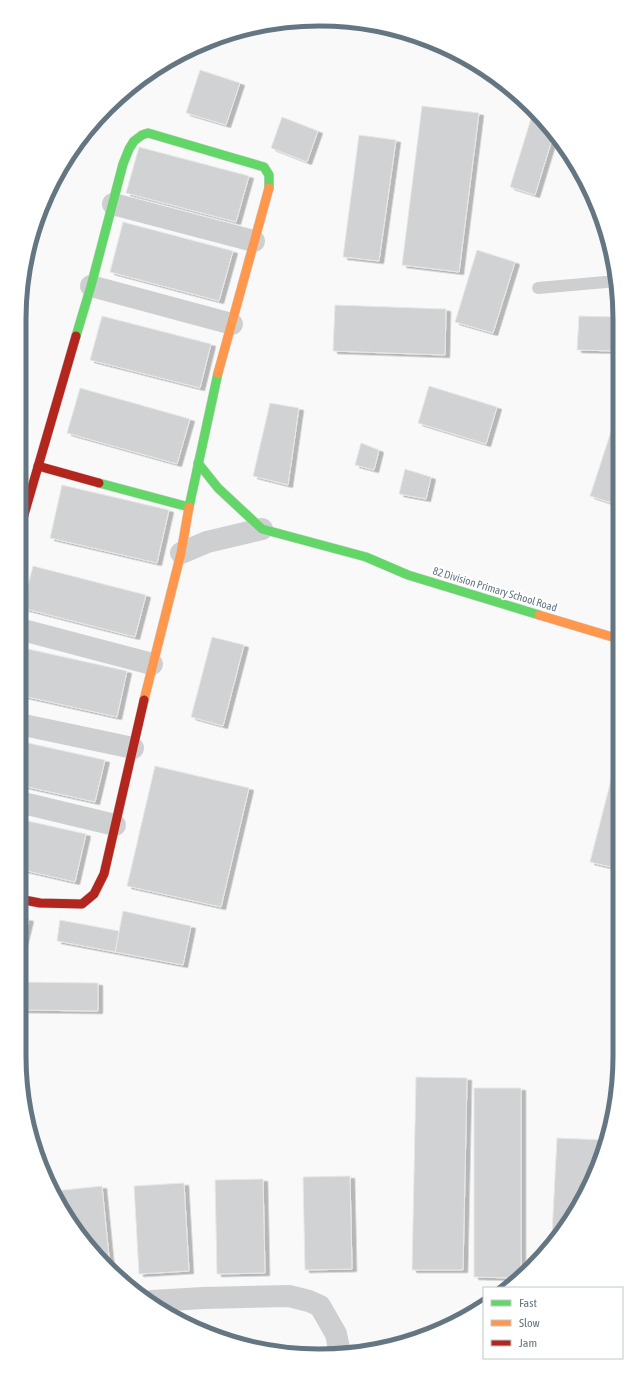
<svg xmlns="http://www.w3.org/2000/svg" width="639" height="1375" font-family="'Asap Condensed',sans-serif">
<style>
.building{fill:#d0d2d3;stroke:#e8e8e8;filter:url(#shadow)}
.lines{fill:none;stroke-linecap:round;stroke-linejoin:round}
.fast-casing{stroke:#d5d6d7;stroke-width:10}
.slow-casing{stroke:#d5d6d7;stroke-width:10}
.jam-casing{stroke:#d5d6d7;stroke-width:10}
.lane{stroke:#cecfd0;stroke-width:12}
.street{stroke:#cecfd0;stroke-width:22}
.fast{stroke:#63d668;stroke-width:9}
.slow{stroke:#ff974d;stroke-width:9}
.jam{stroke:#b3261e;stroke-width:9}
.labels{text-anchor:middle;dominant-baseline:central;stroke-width:4;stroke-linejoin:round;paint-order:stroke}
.street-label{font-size:11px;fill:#657683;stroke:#fff}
.rim{fill:none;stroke:#657683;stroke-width:5}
</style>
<defs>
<filter id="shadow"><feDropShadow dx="4.5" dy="2.5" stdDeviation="0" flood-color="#0004"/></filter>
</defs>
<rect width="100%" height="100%" fill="#f9f9f9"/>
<!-- building -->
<g class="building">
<polygon points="473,64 491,74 472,68"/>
<polygon points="200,70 240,83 226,125 186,113"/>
<polygon points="422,106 479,113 459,272 402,265"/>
<polygon points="533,112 554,133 535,195 510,187"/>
<polygon points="282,117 318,131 307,162 271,148"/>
<polygon points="359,135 396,140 379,261 343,257"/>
<polygon points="139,147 249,176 236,222 126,193"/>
<polygon points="123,222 233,251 219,301 110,272"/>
<polygon points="477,250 515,262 493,333 455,322"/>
<polygon points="335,305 446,309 445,355 333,351"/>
<polygon points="102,316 211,344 200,388 90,360"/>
<polygon points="579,316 618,317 618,351 577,350"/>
<polygon points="429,386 497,407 486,444 418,423"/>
<polygon points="80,388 190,419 177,464 67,433"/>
<polygon points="270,403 299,408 288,485 253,476"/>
<polygon points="618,410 618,484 612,503 590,496"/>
<polygon points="361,443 379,450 374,470 355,465"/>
<polygon points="405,469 431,477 426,499 399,494"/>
<polygon points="62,485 169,510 157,563 50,538"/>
<polygon points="33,566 146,595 135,637 22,608"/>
<polygon points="212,637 244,645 223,726 191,717"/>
<polygon points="19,647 127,671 117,717 19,695"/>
<polygon points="19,741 105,760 95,802 19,785"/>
<polygon points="155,766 249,788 221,907 127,886"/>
<polygon points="611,780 619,782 619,869 590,862"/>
<polygon points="19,819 86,834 75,882 19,869"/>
<polygon points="123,911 191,926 183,965 115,952"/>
<polygon points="19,917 29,919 19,960"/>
<polygon points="60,920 119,931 115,952 57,941"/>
<polygon points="19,982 98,983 98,1011 19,1010"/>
<polygon points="416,1077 467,1078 463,1270 412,1270"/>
<polygon points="474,1088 521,1088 521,1274 516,1278 474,1277"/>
<polygon points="557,1138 606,1140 597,1170 557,1235 552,1234"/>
<polygon points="350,1176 352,1269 305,1270 303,1177"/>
<polygon points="263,1179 265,1273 217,1274 215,1180"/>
<polygon points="184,1183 189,1271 139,1274 134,1186"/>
<polygon points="102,1186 110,1267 93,1253 59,1206 54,1191"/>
</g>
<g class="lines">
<!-- fast casing -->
<g class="fast-casing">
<g id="fast">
<polyline points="76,336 91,286 123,164 129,149 134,141 142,135 148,133 264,167 269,175 269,188"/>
<polyline points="198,463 218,488 262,529 366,557 408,575 539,615"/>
<polyline points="99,483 189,507 218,373"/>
</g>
</g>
<!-- slow casing -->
<g class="slow-casing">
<g id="slow">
<polyline points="218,373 269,188"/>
<polyline points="539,615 619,639"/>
<polyline points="144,700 181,553 189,507"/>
</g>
</g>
<!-- jam casing -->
<g class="jam-casing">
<g id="jam">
<polyline points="38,466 99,483"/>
<polyline points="19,532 76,336"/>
<polyline points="19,899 40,903 82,904 94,894 104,874 144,700"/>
</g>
</g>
<!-- lane -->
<polyline class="lane" points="538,288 617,281"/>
<!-- street -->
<g class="street">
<polyline points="113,204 254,241"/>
<polyline points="91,286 232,324"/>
<polyline points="181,553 207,542 262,529"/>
<polyline points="19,629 152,664"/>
<polyline points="19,724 133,748"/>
<polyline points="19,802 115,825"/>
<polyline points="152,1301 203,1298 289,1296 309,1301 320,1306 336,1334 340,1353"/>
</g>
<!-- fast -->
<use href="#fast" class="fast"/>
<!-- slow -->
<use href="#slow" class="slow"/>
<!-- jam -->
<use href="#jam" class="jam"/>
</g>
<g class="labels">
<!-- street labels -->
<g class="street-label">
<text transform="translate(495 589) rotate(17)">82 Division Primary School Road</text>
</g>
</g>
<!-- crop -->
<path d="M0 0H639V1375H0ZM319 26H320A293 293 0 0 1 613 319V1056A293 293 0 0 1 320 1349H319A293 293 0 0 1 26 1056V319A293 293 0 0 1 319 26Z" fill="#fff" fill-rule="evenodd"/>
<path class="rim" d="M319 26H320A293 293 0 0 1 613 319V1056A293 293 0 0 1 320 1349H319A293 293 0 0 1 26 1056V319A293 293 0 0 1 319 26Z"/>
<!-- legend -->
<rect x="483" y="1287" width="140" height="72" fill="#ffffff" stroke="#c1c8cd"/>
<rect x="491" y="1300" width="20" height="6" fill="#63d668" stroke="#c1c8cd"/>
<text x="519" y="1307" font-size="12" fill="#657683">Fast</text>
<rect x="491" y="1320" width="20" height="6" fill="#ff974d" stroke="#c1c8cd"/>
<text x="519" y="1327" font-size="12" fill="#657683">Slow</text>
<rect x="491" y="1340" width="20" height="6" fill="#b3261e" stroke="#c1c8cd"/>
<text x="519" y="1347" font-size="12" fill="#657683">Jam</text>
</svg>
